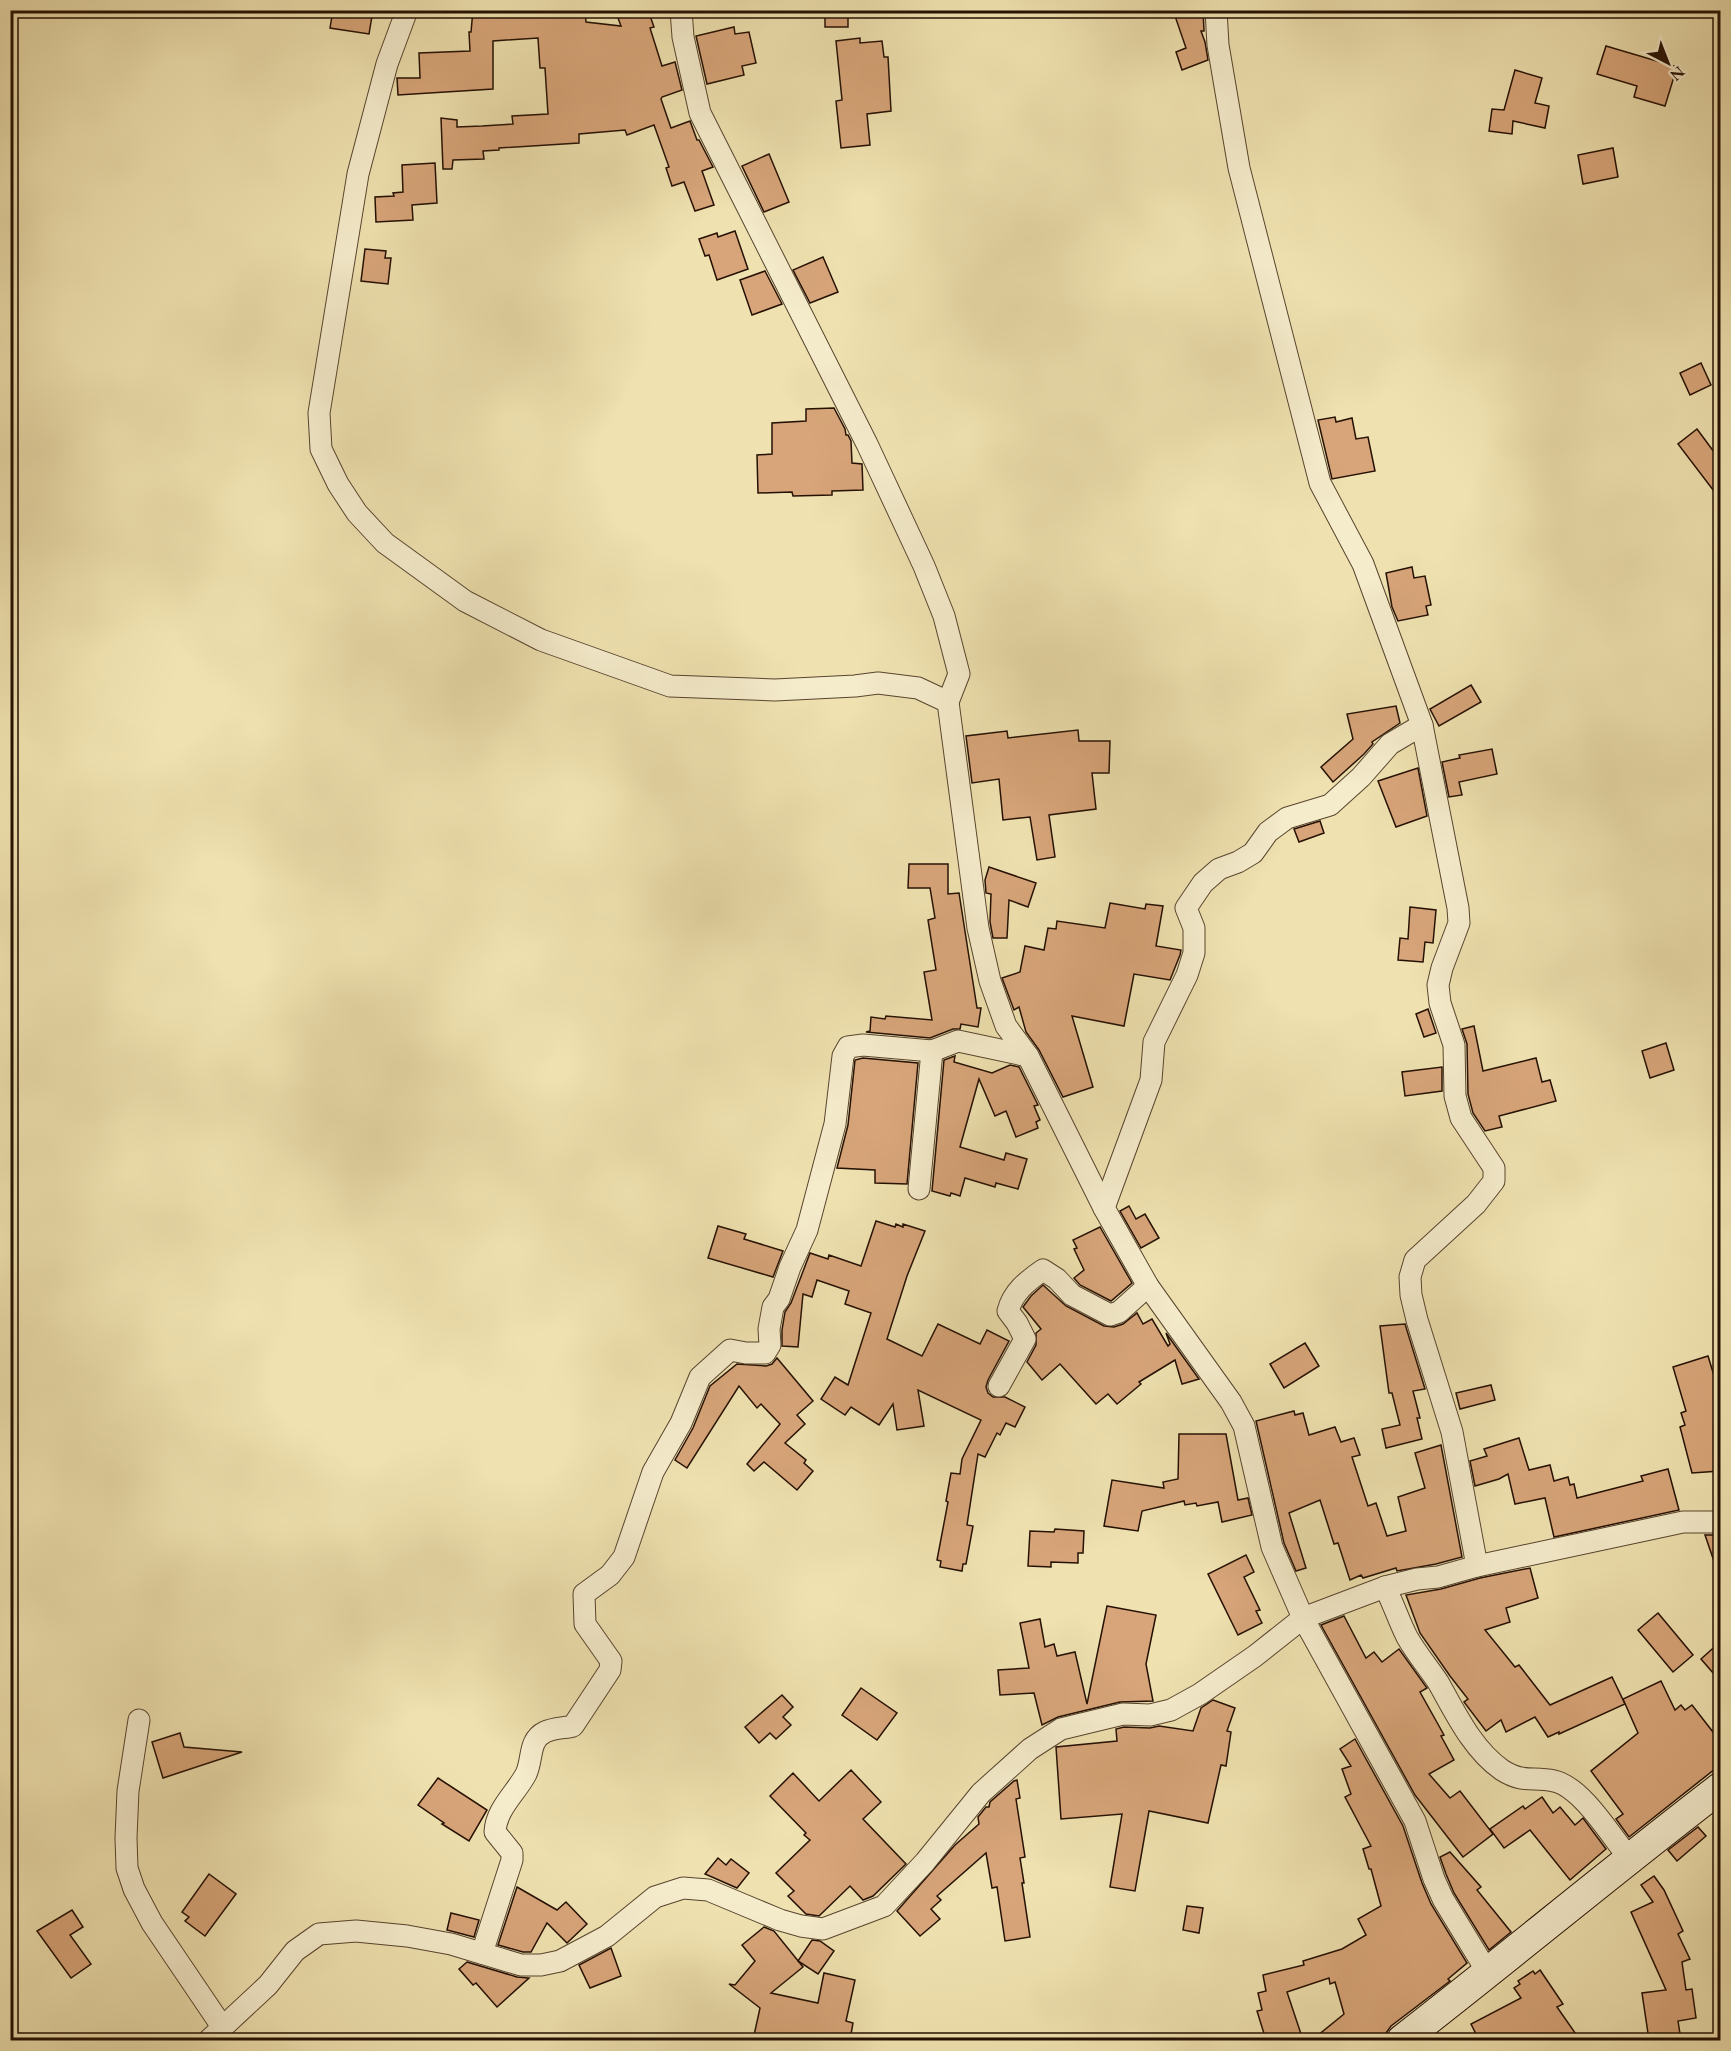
<svg xmlns="http://www.w3.org/2000/svg" width="1731" height="2051" font-family="'EB Garamond',serif">
<style>
.building{fill:#d7a579;stroke:#251003;stroke-width:1.5}
.lines{fill:none;stroke-linecap:round;stroke-linejoin:round}
.street-casing{stroke:#58442e;stroke-width:23}
.secondary-casing{stroke:#251003;stroke-width:32}
.street{stroke:#f5eccc;stroke-width:21}
.secondary{stroke:#f5eccc;stroke-width:30}
</style>
<rect width="100%" height="100%" fill="#efe2b0"/>
<filter id="stains"><feTurbulence type="fractalNoise" baseFrequency=".00333" numOctaves="4"/><feColorMatrix values="0 0 0 0 .2 0 0 0 0 .09 0 0 0 0 .02 0 0 0 .5 -.17"/></filter>
<radialGradient id="worn" r=".72"><stop offset=".6" stop-color="#630" stop-opacity="0"/><stop offset="1" stop-color="#630" stop-opacity=".3"/></radialGradient>
<!-- building -->
<g class="building">
<polygon points="333,10 373,10 369,34 330,28"/>
<polygon points="473,10 585,10 586,22 621,26 615,10 648,10 654,27 650,28 662,66 675,62 682,90 662,97 661,99 671,128 690,121 697,140 699,140 713,167 702,171 714,205 695,211 684,182 672,186 666,168 669,167 654,125 627,135 625,130 579,134 579,143 499,148 499,150 483,151 484,159 453,160 452,169 443,169 441,118 457,120 457,127 482,126 513,124 512,116 548,114 545,68 540,68 538,38 493,41 493,89 398,95 397,78 420,78 419,53 470,51 469,32 471,32"/>
<rect x="825" y="10" width="23" height="17"/>
<polygon points="1189,10 1203,10 1204,31 1201,31 1205,42 1208,60 1182,70 1176,52 1186,48 1175,16"/>
<polygon points="734,27 735,34 749,32 756,63 742,66 744,75 707,84 696,36"/>
<polygon points="860,38 860,43 882,41 884,57 888,57 891,111 867,114 870,145 841,148 836,101 842,100 836,41"/>
<polygon points="1606,46 1677,67 1665,106 1634,97 1637,86 1597,74"/>
<polygon points="1515,70 1542,78 1535,103 1549,106 1545,128 1513,121 1512,134 1489,131 1492,109 1504,110"/>
<polygon points="1613,148 1618,177 1583,184 1578,155"/>
<polygon points="769,154 789,202 764,212 742,166"/>
<polygon points="435,163 437,203 412,205 413,220 376,222 375,197 394,196 393,193 403,192 402,165"/>
<polygon points="735,231 748,269 717,280 709,255 705,256 699,239 717,233 718,237"/>
<polygon points="365,249 386,251 385,258 391,258 388,284 361,281"/>
<polygon points="823,257 838,292 810,303 793,270"/>
<polygon points="765,271 782,304 752,315 740,280"/>
<polygon points="1701,363 1711,385 1690,395 1680,373"/>
<polygon points="834,408 845,429 846,435 848,435 851,441 852,463 862,464 863,490 832,491 832,495 793,496 792,492 758,493 757,455 772,454 772,423 806,421 806,409"/>
<polygon points="1335,417 1336,422 1352,418 1356,439 1368,437 1375,471 1332,479 1318,420"/>
<polygon points="1697,429 1720,460 1720,499 1678,444"/>
<polygon points="1412,567 1414,578 1425,576 1431,605 1426,606 1428,615 1398,621 1392,607 1386,573"/>
<polygon points="1471,685 1481,702 1439,726 1430,709"/>
<polygon points="1396,706 1400,723 1372,742 1373,744 1364,754 1333,782 1321,767 1353,739 1347,714"/>
<polygon points="1078,730 1079,741 1110,741 1109,773 1092,773 1096,809 1049,815 1055,857 1037,860 1030,817 1003,820 999,779 972,783 966,736 1007,731 1008,738"/>
<polygon points="1492,749 1497,774 1459,782 1462,795 1449,797 1442,762 1460,758 1459,755"/>
<polygon points="1418,768 1427,816 1396,827 1378,781"/>
<polygon points="1320,821 1324,833 1299,842 1294,829"/>
<polygon points="909,864 948,864 948,894 959,893 977,1008 981,1008 978,1027 961,1024 960,1029 953,1029 930,1038 866,1032 870,1031 871,1017 885,1019 886,1016 932,1020 924,972 936,970 928,920 935,918 930,888 908,888"/>
<polygon points="989,867 1036,883 1028,907 1009,900 1007,938 993,938 990,922 991,894 986,893 985,880"/>
<polygon points="1110,903 1145,909 1146,904 1163,906 1156,946 1181,950 1180,955 1170,980 1134,974 1124,1026 1072,1016 1093,1087 1063,1097 1039,1050 1026,1032 1019,1007 1014,1010 1002,978 1020,972 1025,946 1044,950 1048,928 1056,929 1057,921 1105,928"/>
<polygon points="1410,907 1436,910 1433,943 1425,942 1423,962 1398,960 1400,938 1408,939"/>
<polygon points="1428,1009 1436,1033 1424,1037 1416,1014"/>
<polygon points="1474,1026 1483,1071 1536,1058 1542,1082 1550,1080 1556,1101 1499,1116 1502,1127 1485,1131 1473,1113 1468,1094 1467,1044 1462,1029"/>
<polygon points="1666,1043 1674,1070 1650,1078 1642,1051"/>
<polygon points="955,1056 954,1062 992,1073 1010,1065 1019,1067 1038,1105 1034,1106 1040,1120 1036,1122 1038,1128 1016,1137 1006,1111 995,1116 979,1079 960,1147 1004,1160 1006,1153 1027,1159 1018,1189 996,1183 995,1187 965,1178 960,1196 951,1193 950,1196 932,1191 944,1060"/>
<polygon points="863,1058 918,1063 907,1184 875,1183 875,1170 837,1168 848,1125 855,1060"/>
<polygon points="1442,1067 1442,1091 1405,1096 1402,1072"/>
<polygon points="1129,1206 1136,1219 1145,1214 1159,1238 1141,1248 1120,1211"/>
<polygon points="876,1221 895,1227 896,1224 903,1227 903,1224 925,1231 907,1276 887,1339 922,1356 938,1324 980,1344 987,1330 1009,1341 988,1380 986,1387 988,1393 993,1397 1005,1397 1025,1407 1015,1427 1006,1423 1000,1435 997,1433 985,1457 978,1454 967,1525 973,1526 966,1564 963,1564 962,1571 940,1567 941,1561 937,1560 948,1502 946,1501 951,1473 960,1474 962,1459 981,1420 918,1390 924,1426 897,1430 893,1404 879,1425 851,1407 845,1415 821,1399 835,1377 848,1385 871,1313 845,1304 849,1291 817,1280 812,1297 803,1294 798,1347 782,1346 782,1330 785,1312 791,1303 810,1253 828,1259 829,1255 861,1266"/>
<polygon points="718,1226 746,1234 744,1239 783,1251 773,1277 708,1258"/>
<polygon points="1100,1227 1132,1283 1111,1301 1080,1285 1074,1278 1084,1270 1074,1249 1077,1248 1073,1240"/>
<polygon points="1043,1285 1066,1306 1104,1326 1114,1327 1123,1324 1137,1313 1143,1324 1152,1319 1168,1346 1170,1344 1166,1333 1199,1379 1182,1384 1175,1360 1139,1382 1141,1384 1117,1404 1108,1394 1096,1404 1060,1364 1042,1380 1027,1362 1036,1345 1036,1333 1041,1329 1023,1307 1031,1296"/>
<polygon points="1405,1324 1425,1389 1413,1391 1420,1418 1417,1418 1422,1439 1386,1448 1382,1429 1400,1425 1392,1393 1389,1393 1380,1326"/>
<polygon points="1305,1343 1319,1366 1284,1388 1270,1364"/>
<polygon points="1708,1356 1716,1382 1720,1381 1720,1471 1692,1473 1680,1427 1685,1425 1681,1413 1686,1411 1673,1367"/>
<polygon points="777,1358 813,1401 797,1415 805,1424 785,1443 806,1460 804,1463 813,1471 797,1490 764,1462 754,1471 747,1464 780,1424 761,1404 757,1408 739,1386 687,1468 675,1460 693,1428 710,1386 737,1364 766,1366 772,1364"/>
<polygon points="1491,1385 1495,1400 1460,1409 1456,1393"/>
<polygon points="1294,1411 1295,1415 1303,1413 1309,1435 1335,1427 1341,1442 1354,1438 1360,1455 1352,1457 1368,1506 1376,1503 1387,1536 1406,1531 1398,1497 1425,1488 1415,1453 1441,1445 1462,1557 1436,1564 1397,1571 1396,1568 1363,1578 1361,1575 1350,1580 1338,1543 1334,1544 1320,1500 1289,1513 1306,1568 1296,1571 1284,1543 1256,1421"/>
<polygon points="1179,1434 1226,1434 1238,1500 1248,1498 1252,1515 1222,1522 1218,1502 1197,1506 1196,1503 1185,1505 1184,1501 1142,1511 1138,1531 1104,1526 1112,1480 1164,1488 1163,1482 1178,1479"/>
<polygon points="1519,1438 1529,1470 1550,1465 1554,1481 1568,1477 1570,1485 1574,1484 1577,1498 1643,1481 1641,1476 1668,1469 1679,1510 1554,1537 1545,1498 1515,1504 1508,1474 1499,1479 1475,1486 1470,1461 1487,1456 1484,1449"/>
<polygon points="1055,1529 1084,1531 1083,1553 1078,1553 1078,1563 1051,1562 1051,1567 1028,1566 1030,1531 1054,1532"/>
<polygon points="1705,1535 1720,1535 1720,1573 1718,1573"/>
<polygon points="1246,1555 1254,1572 1244,1577 1260,1610 1256,1611 1262,1623 1238,1635 1208,1574"/>
<polygon points="1530,1568 1538,1598 1506,1608 1510,1622 1485,1630 1515,1667 1519,1665 1550,1705 1612,1677 1625,1704 1559,1734 1559,1732 1548,1737 1535,1717 1506,1732 1501,1720 1486,1731 1464,1702 1468,1699 1450,1676 1420,1633 1406,1595 1441,1589 1480,1578"/>
<polygon points="1107,1606 1156,1615 1146,1664 1153,1701 1120,1702 1058,1717 1042,1725 1034,1693 1000,1695 998,1670 1029,1668 1020,1623 1040,1619 1045,1647 1054,1644 1057,1656 1075,1652 1087,1704"/>
<polygon points="1658,1613 1693,1655 1673,1672 1638,1630"/>
<polygon points="1344,1616 1366,1658 1374,1652 1382,1662 1399,1649 1427,1688 1420,1692 1444,1735 1441,1736 1454,1760 1429,1774 1450,1798 1460,1791 1493,1834 1463,1857 1415,1795 1321,1625"/>
<polygon points="1720,1642 1720,1681 1701,1659"/>
<polygon points="1661,1681 1675,1710 1681,1705 1685,1710 1692,1705 1713,1732 1720,1725 1720,1765 1629,1837 1616,1819 1623,1814 1591,1771 1638,1733 1623,1699"/>
<polygon points="861,1688 897,1713 877,1740 842,1715"/>
<polygon points="782,1695 793,1707 783,1717 791,1725 776,1739 770,1733 759,1743 745,1727"/>
<polygon points="1213,1700 1235,1708 1227,1731 1231,1732 1226,1766 1221,1765 1208,1823 1149,1811 1135,1891 1110,1887 1122,1814 1061,1819 1056,1747 1117,1741 1116,1729 1124,1727 1150,1728 1159,1726 1193,1731 1201,1708"/>
<polygon points="180,1733 184,1747 242,1752 163,1778 152,1742"/>
<polygon points="1355,1739 1403,1826 1422,1883 1431,1904 1467,1963 1448,1979 1450,1981 1391,2026 1386,2033 1385,2040 1312,2040 1344,2014 1335,1982 1330,1984 1329,1978 1287,1992 1303,2040 1266,2040 1257,2011 1262,2010 1258,1993 1266,1991 1263,1975 1304,1965 1303,1961 1342,1949 1366,1935 1358,1919 1381,1906 1371,1869 1369,1869 1363,1849 1371,1846 1345,1797 1351,1794 1342,1769 1351,1766 1340,1749"/>
<polygon points="851,1770 881,1802 863,1819 906,1864 873,1896 863,1900 850,1886 819,1916 806,1914 788,1896 794,1891 776,1873 810,1840 804,1835 806,1833 770,1796 793,1773 819,1801"/>
<polygon points="438,1778 487,1810 469,1841 442,1824 444,1823 418,1805"/>
<polygon points="1017,1780 1020,1798 1016,1799 1025,1857 1020,1858 1024,1883 1022,1883 1030,1937 1005,1941 997,1887 992,1888 986,1853 937,1896 941,1900 931,1909 940,1919 920,1936 897,1911 955,1845 979,1824 978,1817 986,1807 989,1807 990,1802 1014,1781"/>
<polygon points="1542,1797 1553,1813 1560,1807 1575,1825 1583,1818 1606,1849 1570,1880 1530,1830 1504,1848 1490,1829 1523,1806 1525,1809"/>
<polygon points="1698,1827 1706,1836 1677,1861 1668,1850"/>
<polygon points="1450,1852 1481,1887 1477,1890 1511,1932 1489,1950 1454,1893 1446,1874 1440,1857"/>
<polygon points="718,1858 726,1865 731,1859 749,1873 737,1888 705,1874"/>
<polygon points="209,1874 236,1894 205,1936 185,1921 189,1917 182,1912"/>
<polygon points="1654,1876 1664,1890 1683,1931 1678,1934 1690,1959 1682,1962 1686,1990 1692,1989 1696,2018 1678,2021 1681,2040 1649,2040 1642,1993 1666,1990 1631,1912 1653,1902 1641,1885"/>
<polygon points="517,1887 557,1910 566,1902 587,1924 567,1943 547,1923 531,1952 523,1952 498,1945"/>
<polygon points="1187,1906 1203,1908 1199,1933 1183,1930"/>
<polygon points="72,1910 83,1927 70,1935 91,1964 71,1978 37,1931"/>
<polygon points="451,1913 479,1920 474,1937 447,1930"/>
<polygon points="764,1927 774,1931 803,1967 771,1993 818,2003 824,1973 855,1980 846,2021 853,2023 850,2040 818,2040 801,2037 800,2040 753,2040 760,2008 729,1984 735,1985 755,1961 742,1945"/>
<polygon points="812,1940 820,1941 834,1951 818,1974 798,1961"/>
<polygon points="611,1948 621,1976 590,1988 579,1965"/>
<polygon points="467,1962 517,1977 529,1978 497,2007 476,1983 473,1985 459,1969"/>
<polygon points="1540,1970 1563,2004 1557,2007 1580,2040 1479,2040 1471,2024 1521,1998 1514,1988 1520,1984 1518,1981 1533,1971 1535,1974"/>
</g>
<g class="lines">
<!-- street casing -->
<g class="street-casing">
<g id="street">
<polyline points="407,10 387,64 358,174 319,413 321,449 338,484 357,513 385,543 465,601 541,640 670,686 775,690 855,686 878,683 918,688 948,702 978,928 990,981 1006,1026 1028,1056 1104,1208 1148,1286 1231,1402 1244,1426 1272,1547 1303,1618 1415,1821 1434,1879 1443,1899 1488,1973"/>
<polyline points="681,10 683,37 700,113 867,444 924,566 944,616 959,674 948,702"/>
<polyline points="1216,10 1218,45 1239,168 1320,483 1363,564 1422,725 1458,908 1459,923 1442,968 1438,985 1440,1003 1454,1045 1455,1096 1461,1118 1494,1168 1494,1181 1476,1204 1415,1260 1410,1277 1411,1295 1417,1320 1452,1432 1477,1566"/>
<polyline points="919,1189 932,1051"/>
<polyline points="1104,1208 1151,1080 1154,1042 1187,975 1194,953 1194,928 1186,908 1203,883 1219,869 1238,862 1253,853 1268,832 1287,818 1330,805 1361,777 1390,744 1422,725"/>
<path d="M 999,1386 L 1025,1339 L 1017,1323 L 1008,1311 C 1013,1292 1027,1281 1043,1270 L 1057,1279 L 1072,1295 L 1110,1315 L 1119,1312 L 1148,1286"/>
<path d="M 1385,1587 C 1393,1603 1399,1621 1407,1637 C 1416,1653 1428,1667 1438,1682 C 1455,1712 1472,1749 1502,1770 C 1524,1784 1533,1776 1554,1781 C 1582,1787 1611,1836 1629,1858"/>
<polyline points="139,1720 128,1791 126,1838 127,1868 134,1889 152,1923 223,2028"/>
<path d="M 482,1953 L 512,1860 L 512,1853 L 495,1832 C 496,1809 516,1793 526,1774 C 533,1760 528,1740 545,1732 C 553,1728 565,1728 573,1726 L 610,1670 L 611,1661 L 585,1624 L 584,1594 L 610,1575 L 624,1557 L 653,1472 L 681,1423 L 700,1377 L 730,1350 L 746,1353 L 765,1353 L 770,1345 L 769,1329 L 773,1307 L 779,1299 L 790,1267 L 807,1230 L 835,1124 L 843,1056 L 848,1047 L 863,1045 L 932,1051 L 958,1041 L 1028,1056"/>
<polyline points="209,2040 268,1985 295,1951 319,1934 356,1931 407,1936 451,1944 521,1965 541,1965 560,1961 607,1936 655,1897 683,1888 708,1890 780,1920 801,1926 823,1929 884,1906 925,1862 981,1793 1030,1749 1061,1729 1123,1714 1150,1715 1171,1710 1200,1694 1255,1656 1303,1618 1385,1587 1417,1579 1438,1577 1477,1566 1683,1522 1720,1522"/>
</g>
</g>
<!-- secondary casing -->
<g class="secondary-casing">
<path id="secondary" d="M 1402,2040 C 1509,1957 1613,1870 1720,1788"/>
</g>
<!-- street -->
<use href="#street" class="street"/>
<!-- secondary -->
<use href="#secondary" class="secondary"/>
</g>
<!-- margin -->
<rect width="1731" height="2051" fill="none" stroke="#efe2b0" stroke-width="36"/>
<rect x="12" y="12" width="1707" height="2027" fill="none" stroke="#251003" stroke-width="3"/>
<rect x="18" y="18" width="1695" height="2015" fill="none" stroke="#251003" stroke-width="1.5"/>
<!-- north arrow -->
<g transform="translate(1668 63) rotate(138)" stroke="#f5eccc" stroke-width="4.5" paint-order="stroke">
<path d="M0-4.5L10 22L0 15L-10 22Z" fill="#251003"/>
<text y="-9" font-size="16" font-weight="bold" text-anchor="middle" fill="#251003">N</text>
</g>
<rect width="100%" height="100%" filter="url(#stains)"/>
<rect width="100%" height="100%" fill="url(#worn)"/>
</svg>
